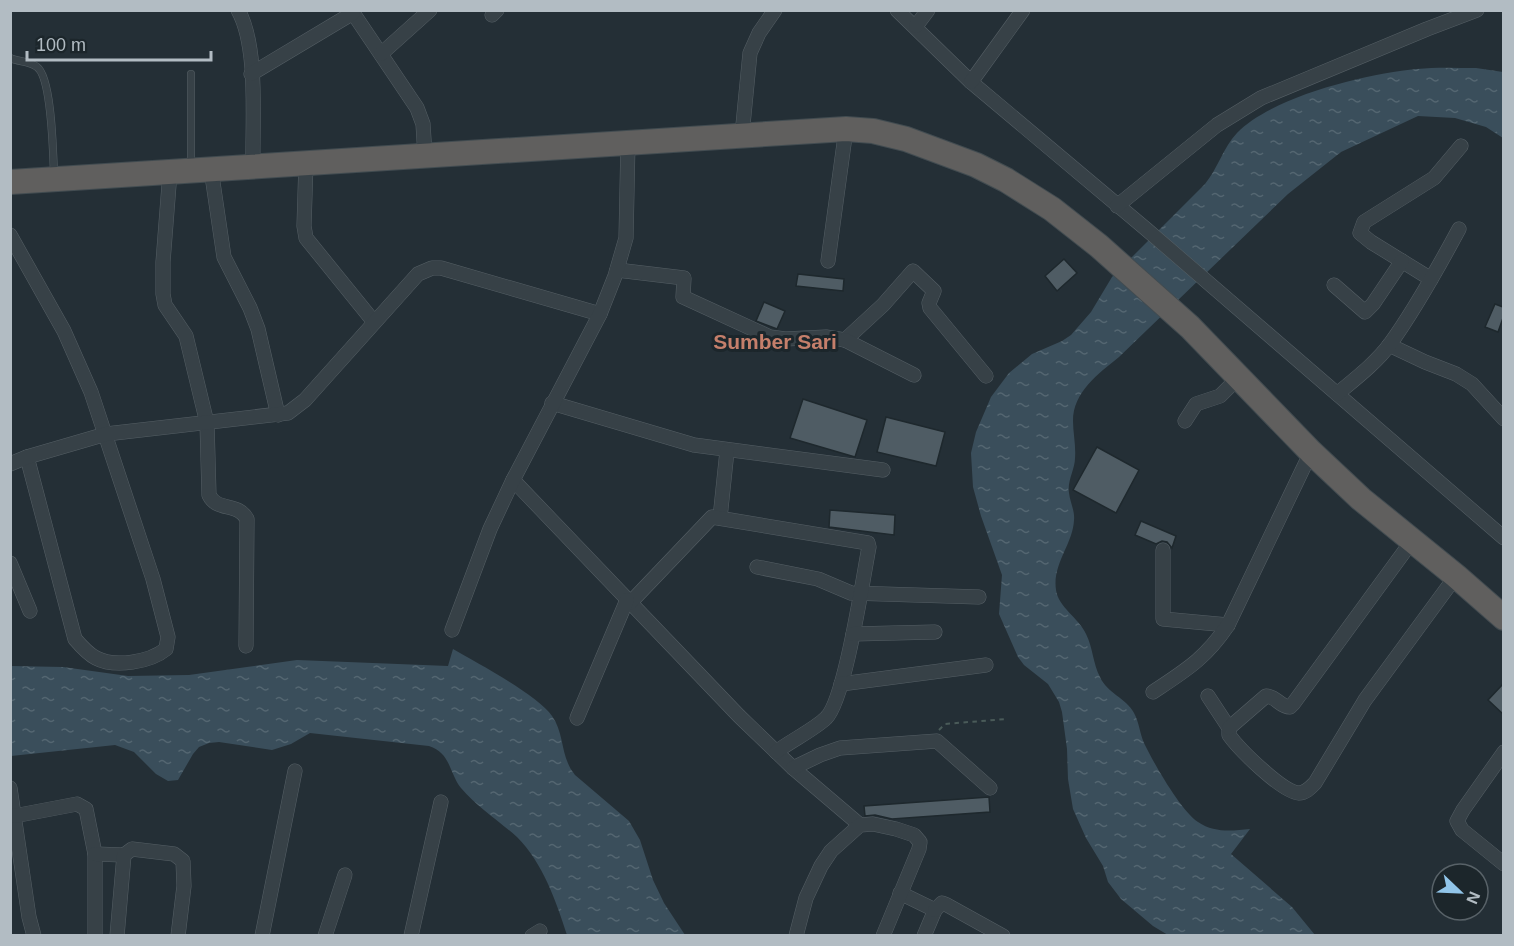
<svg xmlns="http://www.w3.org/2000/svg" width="1514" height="946" font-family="Helvetica,sans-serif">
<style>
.water{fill:url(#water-ripples)}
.building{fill:#4f5c64;stroke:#1e282d;stroke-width:1.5}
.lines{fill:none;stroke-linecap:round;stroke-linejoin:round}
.service-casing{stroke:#555f65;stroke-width:8}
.minor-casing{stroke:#555f65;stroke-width:15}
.trunk-casing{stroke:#424c51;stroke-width:26}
.path{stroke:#4a5b59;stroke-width:2;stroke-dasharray:4.5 4.5;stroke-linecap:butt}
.service{stroke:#374147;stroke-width:7}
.minor{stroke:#374147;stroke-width:14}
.trunk{stroke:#605f5e;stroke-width:24}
.labels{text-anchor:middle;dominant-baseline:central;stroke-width:6;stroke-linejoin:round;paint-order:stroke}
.quarter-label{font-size:21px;font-weight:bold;fill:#c57f6b;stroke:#1c262b}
</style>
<defs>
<pattern id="water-ripples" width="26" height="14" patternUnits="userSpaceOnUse" patternTransform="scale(1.5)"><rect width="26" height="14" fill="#3a4e5b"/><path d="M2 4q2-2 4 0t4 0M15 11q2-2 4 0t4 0" fill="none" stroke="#546671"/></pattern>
</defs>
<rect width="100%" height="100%" fill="#242f36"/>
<!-- water -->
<g class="water">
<path d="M 1476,68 L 1503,72 L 1503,138 L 1486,127 L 1455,118 L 1418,116 L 1341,152 L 1288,194 L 1119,357 C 1098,374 1073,392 1073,421 C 1073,433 1076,445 1075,458 C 1075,469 1067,481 1069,493 C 1070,502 1075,511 1074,520 C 1073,544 1052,564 1056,590 C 1058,607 1079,618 1086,634 C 1093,648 1093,664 1100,677 C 1107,693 1126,698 1134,713 C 1139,722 1140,734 1144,743 C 1153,762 1181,811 1198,822 C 1214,833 1232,831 1250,829 L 1231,854 L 1292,907 L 1315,935 L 1168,935 L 1153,926 L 1121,899 L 1108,882 L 1103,866 L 1086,838 L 1073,809 L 1068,779 L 1067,749 L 1062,712 L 1059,702 L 1048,684 L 1024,665 L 1018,657 L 999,614 L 1002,575 L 981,516 L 973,487 L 971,453 L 976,432 L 991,397 L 1009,373 L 1032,354 L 1062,341 L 1071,335 L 1091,312 L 1112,277 L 1205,184 C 1218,168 1223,148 1237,133 C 1271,97 1368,73 1417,69 C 1436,67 1457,68 1476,68 Z"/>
<path d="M 453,649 C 477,663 538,695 552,716 C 565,734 560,757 575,775 L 629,821 L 640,840 L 653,880 L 664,903 L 685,935 L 567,935 C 556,901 543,863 517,837 C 499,821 477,807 461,788 C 449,773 451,753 429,746 L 310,733 L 291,744 L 272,750 L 219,742 L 209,743 L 199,747 L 193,754 L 178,780 L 168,781 L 156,774 L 134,752 L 115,745 L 11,756 L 11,666 L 63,667 L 128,676 L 189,675 L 297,660 L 448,666 Z"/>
</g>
<!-- building -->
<g class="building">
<polygon points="1064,259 1077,273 1057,291 1045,276"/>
<polygon points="798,274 844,279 843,291 796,286"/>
<polygon points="764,302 785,311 777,329 756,321"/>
<polygon points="1495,304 1503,307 1503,318 1498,332 1485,327"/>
<polygon points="803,399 867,420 855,457 790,438"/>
<polygon points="886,417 945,432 936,466 877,452"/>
<polygon points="1097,447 1139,470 1116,513 1073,490"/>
<polygon points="830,510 895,515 894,535 829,527"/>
<polygon points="1141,521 1176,536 1172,548 1167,542 1162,541 1156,544 1135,535"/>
<polygon points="1503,684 1503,714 1488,700"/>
<polygon points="989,797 990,812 892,819 875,815 865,816 864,806"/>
</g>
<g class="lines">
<!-- service casing -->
<g class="service-casing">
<g id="service">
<path d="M 10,58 C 19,62 30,61 37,67 C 52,78 53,154 54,174"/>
<polyline points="191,165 191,74"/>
</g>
</g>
<!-- minor casing -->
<g class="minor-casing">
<g id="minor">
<path d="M 238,10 C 259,47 252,124 253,167"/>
<polyline points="351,10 417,108 423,124 425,156"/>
<polyline points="897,10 971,82 1146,229 1504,538"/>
<polyline points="492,15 497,10"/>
<polyline points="916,26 928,10"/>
<polyline points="381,54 430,10"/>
<polyline points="251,74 353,13"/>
<polyline points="971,82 1023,10"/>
<polyline points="742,135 750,53 759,33 775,10"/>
<polyline points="306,163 304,226 306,238 374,322"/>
<polyline points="211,169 224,257 250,308 258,329 278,415"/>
<path d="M 170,172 L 163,262 L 163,294 L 165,305 L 186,336 L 207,423 L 209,495 C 217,512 238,502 247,519 L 246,646"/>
<polyline points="1117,206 1217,125 1261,98 1427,29 1477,10"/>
<path d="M 10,235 L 64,331 L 91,392 L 153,579 L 168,637 L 166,649 C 150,662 115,668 96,658 C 88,654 81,646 75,639 L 27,457"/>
<polyline points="828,261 846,129"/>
<polyline points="617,270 684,278 683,297 770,337 785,339 826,337 845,340 883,305 913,271 934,291 929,303 930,308 986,376"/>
<polyline points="1431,279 1371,242 1360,233 1364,222 1434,178 1461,146"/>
<polyline points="1334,285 1365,312 1373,304 1402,261"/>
<polyline points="845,340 914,375"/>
<polyline points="1389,345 1425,362 1456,374 1472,384 1504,419"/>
<path d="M 1337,394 C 1355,379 1376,363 1390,344 C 1416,308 1438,268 1459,229"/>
<polyline points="552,403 694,445 883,470"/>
<polyline points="1185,421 1196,404 1220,396 1239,377"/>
<polyline points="10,464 27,457 106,434 288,413 305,400 418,274 432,268 441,268 600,314"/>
<polyline points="513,480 739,716 793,768 860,825"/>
<polyline points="720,518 727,451"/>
<polyline points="1163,550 1163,619 1228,625"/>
<polyline points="10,563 30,611"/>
<polyline points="757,567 818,579 851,593 979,597"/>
<path d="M 630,603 L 712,517 L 868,543 L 869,547 C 863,578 845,700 826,718 C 815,729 789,742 776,752"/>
<polyline points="452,630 490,529 513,480 600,314 615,276 626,238 628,142"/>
<polyline points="853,634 935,632"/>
<polyline points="841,684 986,665"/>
<path d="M 1153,692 C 1186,670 1205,659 1228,625 L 1311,452"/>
<path d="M 1208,696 L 1229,728 L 1229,735 C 1239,749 1282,792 1299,793 C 1306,793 1311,787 1315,783 L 1365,700 L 1456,576"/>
<polyline points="577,718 627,600"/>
<path d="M 1229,728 L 1266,696 C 1276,696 1280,707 1290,707 L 1293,704 L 1412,541"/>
<polyline points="1504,752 1463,810 1457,821 1462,830 1504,864"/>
<polyline points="793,768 820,755 840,748 937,741 990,788"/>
<polyline points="10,788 29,917 34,936"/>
<polyline points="14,816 77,804 86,809 95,854 95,936"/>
<polyline points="95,854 124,855"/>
<polyline points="900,893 935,910 924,936"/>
<polyline points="935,910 942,903 947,905 1003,936"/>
<polyline points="117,936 124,855 132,849 174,854 183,861 184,886 178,936"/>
<polyline points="262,936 295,771"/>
<polyline points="325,936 345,875"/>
<polyline points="411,936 441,802"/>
<polyline points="532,936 540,931"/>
<polyline points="796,936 806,898 821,866 831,851 860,825 873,824 896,829 914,835 920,842 919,849 883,936"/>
</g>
</g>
<!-- trunk casing -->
<g class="trunk-casing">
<polyline id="trunk" points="10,182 846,129 873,131 906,139 976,165 1006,180 1052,209 1099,246 1190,327 1311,452 1361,499 1456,576 1504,618"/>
</g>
<!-- path -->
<polyline class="path" points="939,730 945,724 1006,719"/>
<!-- service -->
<use href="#service" class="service"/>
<!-- minor -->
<use href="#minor" class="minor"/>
<!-- trunk -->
<use href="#trunk" class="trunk"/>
</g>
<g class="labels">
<!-- quarter labels -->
<g class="quarter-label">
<text x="775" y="341">Sumber Sari</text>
</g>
</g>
<!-- border -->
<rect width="1514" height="946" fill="none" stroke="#b2bcc3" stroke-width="24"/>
<!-- north arrow -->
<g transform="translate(1460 892) rotate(113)"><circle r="28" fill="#1c262b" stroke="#586268" stroke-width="1.5"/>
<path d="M0-4.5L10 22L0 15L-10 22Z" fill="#91c5e9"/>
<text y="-9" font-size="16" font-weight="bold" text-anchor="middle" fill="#b2bcc3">N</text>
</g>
<!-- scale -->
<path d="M27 51v9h184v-9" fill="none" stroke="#b2bcc3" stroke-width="3"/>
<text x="36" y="51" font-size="18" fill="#b2bcc3" stroke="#1c262b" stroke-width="4.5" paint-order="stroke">100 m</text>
</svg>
